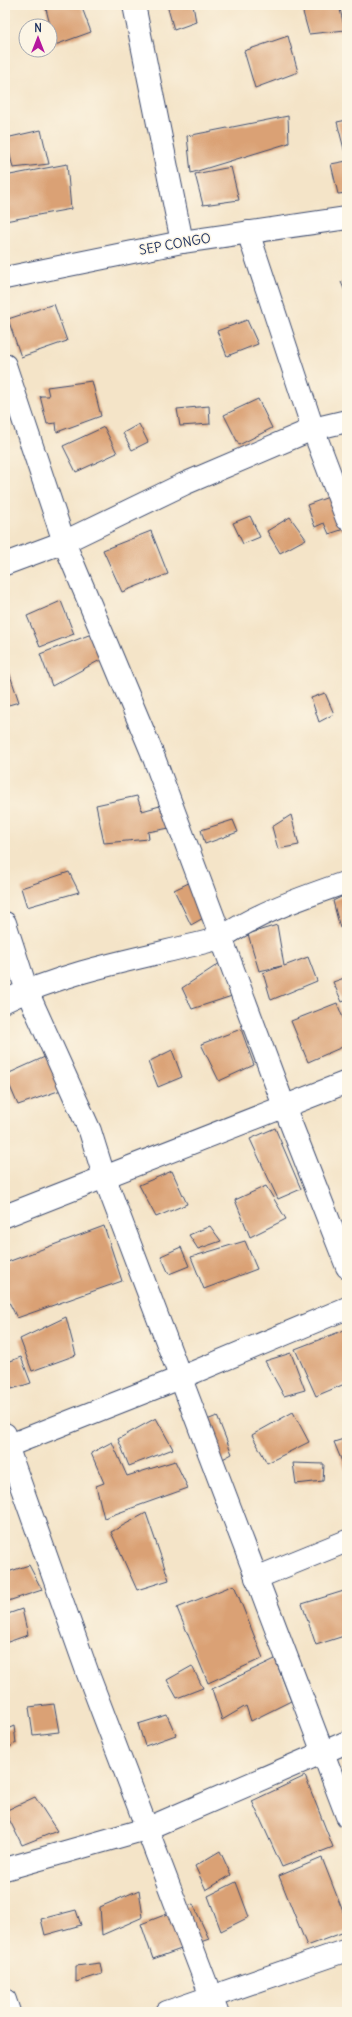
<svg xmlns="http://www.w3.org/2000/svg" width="352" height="2017" font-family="Delius,sans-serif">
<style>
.building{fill:#daa175}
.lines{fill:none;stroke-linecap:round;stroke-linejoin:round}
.minor-casing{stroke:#3c4a6e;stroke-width:24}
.tertiary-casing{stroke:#3c4a6e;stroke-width:24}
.minor{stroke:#fff;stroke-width:22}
.tertiary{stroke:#fff;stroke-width:22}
.labels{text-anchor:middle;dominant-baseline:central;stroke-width:3;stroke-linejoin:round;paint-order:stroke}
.street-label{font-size:13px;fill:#1b2f5e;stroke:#fcf5e5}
</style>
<rect width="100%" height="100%" fill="#fcf5e5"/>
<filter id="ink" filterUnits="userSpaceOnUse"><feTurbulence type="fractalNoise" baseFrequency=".025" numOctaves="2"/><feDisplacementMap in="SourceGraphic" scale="8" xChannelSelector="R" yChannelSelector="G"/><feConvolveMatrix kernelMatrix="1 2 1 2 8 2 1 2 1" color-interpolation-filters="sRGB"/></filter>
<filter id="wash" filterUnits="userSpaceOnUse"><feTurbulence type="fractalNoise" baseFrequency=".012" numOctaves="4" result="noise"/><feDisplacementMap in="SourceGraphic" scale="16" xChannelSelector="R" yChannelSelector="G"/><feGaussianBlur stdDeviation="0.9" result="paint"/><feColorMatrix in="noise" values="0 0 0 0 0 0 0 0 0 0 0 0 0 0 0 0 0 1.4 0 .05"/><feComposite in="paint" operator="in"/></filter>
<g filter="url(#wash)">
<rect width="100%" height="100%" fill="#f4e4c8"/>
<g id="blocks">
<!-- building -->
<g class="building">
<polygon points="45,5 81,5 91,32 55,45"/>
<polygon points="167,5 193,5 196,22 174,30"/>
<polygon points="301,5 339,5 345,30 309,34"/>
<polygon points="288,36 298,72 255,88 244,51"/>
<polygon points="288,116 289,143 191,173 187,136"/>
<polygon points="347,120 347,152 345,153 337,122"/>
<polygon points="41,130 49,164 13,168 6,138"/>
<polygon points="347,161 347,193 338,194 331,164"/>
<polygon points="67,164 71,209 5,221 5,176"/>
<polygon points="231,167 239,200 203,205 195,174"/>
<polygon points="347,280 347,296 341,282"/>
<polygon points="54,304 67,341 21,357 8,319"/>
<polygon points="247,320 258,344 227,356 217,331"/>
<polygon points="92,381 101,416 57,432 56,423 47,424 40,396 49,396 47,387"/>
<polygon points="258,399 272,428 239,445 224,415"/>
<polygon points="209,406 210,424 180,426 177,409"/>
<polygon points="139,424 148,442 132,450 123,433"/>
<polygon points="104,427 117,453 76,472 63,446"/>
<polygon points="342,492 347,528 329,534 324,523 315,527 307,505"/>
<polygon points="250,516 260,537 243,544 233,523"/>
<polygon points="290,517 306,539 280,553 267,531"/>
<polygon points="151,531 168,574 122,592 103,550"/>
<polygon points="61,601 74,634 40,647 27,616"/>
<polygon points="94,633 102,659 52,686 40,654"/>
<polygon points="8,669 19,702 5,706 5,670"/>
<polygon points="325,693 334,714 319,722 311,698"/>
<polygon points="137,796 142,811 167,804 175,827 148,832 149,839 104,843 96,805"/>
<polygon points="291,815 299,845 278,849 272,827"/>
<polygon points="233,820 238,832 205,844 201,830"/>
<polygon points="69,872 79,892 27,907 21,888"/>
<polygon points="195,880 212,913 191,925 174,890"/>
<polygon points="347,894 347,926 340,928 333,901"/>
<polygon points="277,925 284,966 308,957 317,981 271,1000 263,973 282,966 259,971 248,934"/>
<polygon points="220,963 232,996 192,1009 182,988"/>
<polygon points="347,977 347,1000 342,1002 333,982"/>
<polygon points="337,1003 347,1028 347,1045 308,1062 291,1021"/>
<polygon points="241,1029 254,1065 219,1081 201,1044"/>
<polygon points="172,1050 182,1077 158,1087 148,1062"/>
<polygon points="47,1056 61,1090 18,1105 5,1075"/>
<polygon points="275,1128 301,1189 278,1199 250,1139"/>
<polygon points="172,1171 187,1204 156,1217 139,1185"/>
<polygon points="266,1186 286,1219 250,1237 235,1200"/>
<polygon points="104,1226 122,1281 17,1318 5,1294 5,1263"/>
<polygon points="210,1226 221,1241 198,1249 189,1235"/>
<polygon points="245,1241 257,1269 204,1289 191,1257"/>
<polygon points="181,1247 189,1266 169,1274 161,1256"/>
<polygon points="66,1317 76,1355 32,1371 20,1339"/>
<polygon points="347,1329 347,1383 316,1396 295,1349"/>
<polygon points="291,1353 305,1390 284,1396 265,1361"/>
<polygon points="21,1357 31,1383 12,1389 5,1369 5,1363"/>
<polygon points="293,1412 309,1442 267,1463 252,1435"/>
<polygon points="217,1416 232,1454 217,1462 202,1422"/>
<polygon points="156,1418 173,1449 129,1466 118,1439"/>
<polygon points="347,1438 347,1474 334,1442"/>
<polygon points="112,1442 127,1476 175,1461 188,1488 104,1518 96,1486 104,1483 91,1453"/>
<polygon points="293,1463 324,1464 323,1481 296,1484"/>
<polygon points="146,1513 169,1580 137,1590 111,1532"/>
<polygon points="29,1565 42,1590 5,1602 5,1573"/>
<polygon points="234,1585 263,1658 208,1683 177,1608"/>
<polygon points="347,1590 347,1635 316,1645 302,1604"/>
<polygon points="22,1609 28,1635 5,1643 5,1615"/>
<polygon points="275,1659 291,1701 251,1721 246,1706 222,1720 212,1689"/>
<polygon points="192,1666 203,1688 177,1698 167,1680"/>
<polygon points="54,1704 59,1732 33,1735 29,1707"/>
<polygon points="167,1715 176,1735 145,1746 138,1724"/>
<polygon points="14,1726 16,1743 5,1750 5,1730"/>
<polygon points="305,1776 333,1847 282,1867 252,1801"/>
<polygon points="35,1797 57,1831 22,1845 5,1811"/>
<polygon points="220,1851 231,1875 206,1890 195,1866"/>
<polygon points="322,1858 347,1922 347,1931 307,1946 279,1876"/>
<polygon points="236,1882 249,1917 221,1931 208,1896"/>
<polygon points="139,1890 143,1917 102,1935 100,1907"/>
<polygon points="193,1904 209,1939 153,1959 141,1924"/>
<polygon points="76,1910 81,1925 45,1935 41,1919"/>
<polygon points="100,1963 102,1974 76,1982 76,1966"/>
</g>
</g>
</g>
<g filter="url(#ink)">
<use href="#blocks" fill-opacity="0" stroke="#3c4a6e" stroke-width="1"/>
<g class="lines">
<!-- minor casing -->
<g class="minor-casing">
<g id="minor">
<polyline points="134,5 182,242"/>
<polyline points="248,232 313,429 347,519"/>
<polyline points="5,365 64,542 151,750 284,1106 347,1267"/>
<polyline points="5,564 64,542 184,484 313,429 347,421"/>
<polyline points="5,923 27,991 90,1131 104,1176 347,1816"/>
<path d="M 5,1001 C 73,968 149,957 221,938 C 259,912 304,897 347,882"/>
<polyline points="5,1216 347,1082"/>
<polyline points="5,1434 7,1446 88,1674 217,2012"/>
<polyline points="5,1447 180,1378 347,1308"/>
<polyline points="256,1578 347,1541"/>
<polyline points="5,1869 146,1829 347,1742"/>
<polyline points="5,2000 9,2012"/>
<polyline points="167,2012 347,1950"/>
</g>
</g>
<!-- tertiary casing -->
<g class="tertiary-casing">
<polyline id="tertiary" points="5,278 182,242 347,218"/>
</g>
<!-- minor -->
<use href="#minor" class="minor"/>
<!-- tertiary -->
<use href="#tertiary" class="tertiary"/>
</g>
</g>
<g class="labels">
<!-- street labels -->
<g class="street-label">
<text transform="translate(175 244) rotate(-10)">SEP CONGO</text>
</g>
</g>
<!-- margin -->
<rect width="352" height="2017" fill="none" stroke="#fcf5e5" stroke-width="20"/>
<!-- north arrow -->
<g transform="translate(38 38)"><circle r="19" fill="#fcf5e5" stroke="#a2a6af"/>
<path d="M0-3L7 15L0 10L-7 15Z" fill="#b5179e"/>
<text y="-6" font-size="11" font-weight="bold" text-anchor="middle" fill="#1b2f5e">N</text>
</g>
</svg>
